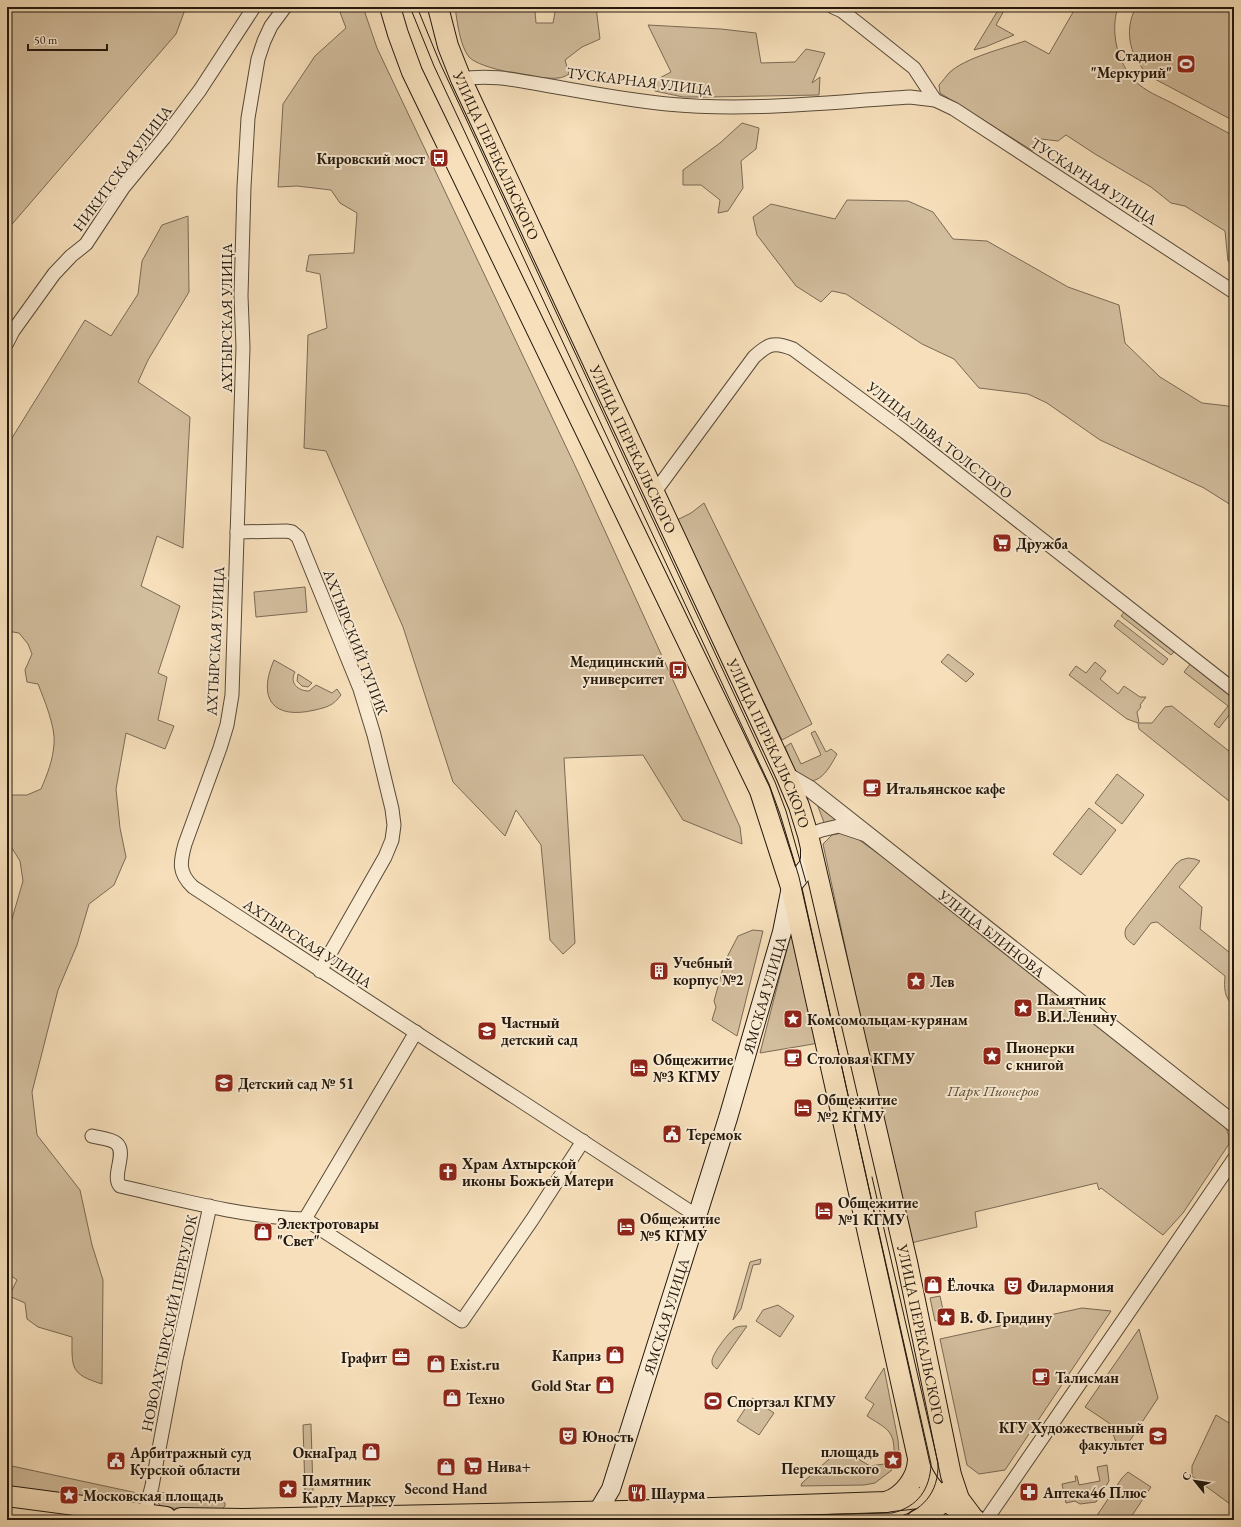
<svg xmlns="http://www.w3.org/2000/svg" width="1241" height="1527" font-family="'EB Garamond',serif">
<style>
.green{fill:#d2bd9d;stroke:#7a6a55}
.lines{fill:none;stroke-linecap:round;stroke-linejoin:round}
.minor-casing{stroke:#584a38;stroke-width:15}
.tertiary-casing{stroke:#584a38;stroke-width:18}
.secondary-casing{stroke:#23180d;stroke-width:20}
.primary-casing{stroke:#23180d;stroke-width:22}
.minor{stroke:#f9ead2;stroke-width:13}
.tertiary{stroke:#f9ead2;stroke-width:16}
.secondary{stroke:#f9ead2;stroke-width:18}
.primary{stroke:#f6dfba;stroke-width:20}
.tram{stroke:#23180d;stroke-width:1}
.labels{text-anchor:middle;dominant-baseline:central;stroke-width:4;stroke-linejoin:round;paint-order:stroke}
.poi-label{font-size:15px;font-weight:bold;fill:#23180d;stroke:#f9ead2;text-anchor:start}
.street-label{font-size:15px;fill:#23180d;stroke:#f9ead2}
.park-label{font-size:15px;font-style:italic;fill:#584a38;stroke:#f9ead2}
</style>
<rect width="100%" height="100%" fill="#f6dfba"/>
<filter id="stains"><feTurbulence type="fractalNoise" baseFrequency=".005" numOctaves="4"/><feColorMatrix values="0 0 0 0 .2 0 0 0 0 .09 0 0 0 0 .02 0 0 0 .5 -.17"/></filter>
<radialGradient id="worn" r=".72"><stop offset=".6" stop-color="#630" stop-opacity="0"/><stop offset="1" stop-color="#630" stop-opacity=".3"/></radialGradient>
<!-- green -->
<g class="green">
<polygon points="7,7 186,7 176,34 7,230"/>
<polygon points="338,7 363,7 377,48 578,472 740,827 742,844 683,820 643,755 564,758 575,943 563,954 550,940 541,845 516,810 505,836 453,782 403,627 326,451 304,448 308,335 327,328 320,274 306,271 309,255 354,253 357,213 340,203 331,190 297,186 278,187 283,104 315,56 346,28"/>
<path d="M 455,7 L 510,7 L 535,11 L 536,23 L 553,23 L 556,7 L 596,7 L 600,39 L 582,47 L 565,60 L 569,74 C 566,76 561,78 558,78 C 542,80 479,69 469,57 C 460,46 457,21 455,7 Z"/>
<polygon points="1000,7 1006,7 996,25 1014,35 985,47 974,50"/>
<path d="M 1076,7 L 1118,7 C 1110,31 1117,63 1135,81 C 1145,91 1160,97 1172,103 C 1193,114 1213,125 1234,136 L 1234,264 L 1228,261 L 1225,231 L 1185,206 L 1171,203 L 1151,187 L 1095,154 L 1066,135 L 1058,141 L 1041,139 L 1033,151 L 940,93 L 939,85 C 943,81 946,76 949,73 C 964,58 1005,48 1025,41 L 1049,54 Z"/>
<path d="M 1136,7 L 1234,7 L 1234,121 L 1151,77 C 1130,59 1123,32 1136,7 Z"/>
<polygon points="648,25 721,29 756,33 761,63 795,62 806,49 825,53 812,83 820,77 819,95 709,97 683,97 655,91 654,81 671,72"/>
<polygon points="742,123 759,128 756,149 741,161 743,188 728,211 718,213 720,200 701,185 683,185 683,170 720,143"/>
<polygon points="847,200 908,201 933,212 953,239 987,241 1068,287 1119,305 1125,343 1160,377 1202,403 1228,406 1234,410 1234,507 1204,488 1100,440 1047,403 1028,394 979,388 954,359 922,344 846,294 832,291 821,302 796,286 757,235 753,217 771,204 835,219"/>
<path d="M 188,216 L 189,292 L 148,360 L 138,382 L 190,417 L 183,548 L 157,536 L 141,586 L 180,606 L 158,673 L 167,677 L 158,720 L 174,726 L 165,749 L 126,733 L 116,789 L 120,828 L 126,857 L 114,885 L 89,904 L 77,945 L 58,990 L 32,1092 L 37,1135 L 80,1190 L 92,1245 L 103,1280 L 102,1384 C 70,1374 72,1368 72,1337 L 38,1327 L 27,1319 L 25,1303 L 9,1296 L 17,1280 L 7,1273 L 7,936 L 23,881 L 20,861 L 10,845 L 7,843 L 7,795 L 27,795 L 41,789 C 47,775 53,760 54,744 C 56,728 44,699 38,684 L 27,682 L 25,670 L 32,654 L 28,644 L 19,633 L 7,631 L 7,446 L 85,320 L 111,336 L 138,294 L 142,261 L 162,225 Z"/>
<polygon points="704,503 812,724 782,740 677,520 691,513"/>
<polygon points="305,587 307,612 256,617 254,592"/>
<polygon points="1126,610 1174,648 1174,652 1171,655 1121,616"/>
<polygon points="1118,620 1168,659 1163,665 1114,626"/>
<polygon points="948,654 974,674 966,682 941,662"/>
<path d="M 274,660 L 295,672 C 289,683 298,691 309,691 L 316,685 L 332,693 L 337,689 L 341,695 C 333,706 327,707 315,710 C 273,720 257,699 274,660 Z"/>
<polygon points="1095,662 1106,671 1100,679 1118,694 1124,686 1140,697 1146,697 1140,705 1141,707 1137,712 1139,723 1152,723 1165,707 1172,706 1234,755 1234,805 1139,729 1138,723 1127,719 1069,675 1076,666 1086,673"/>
<polygon points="1191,663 1234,697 1234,709 1219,728 1214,724 1228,706 1184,672"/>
<polygon points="298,674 312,683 308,687 302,686 297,681"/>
<path d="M 815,731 L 826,752 L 831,749 L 837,754 C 830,767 817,792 799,775 C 792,768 789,755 785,747 L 791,743 L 801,764 L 821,755 L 811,733 Z"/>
<polygon points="1117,774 1144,795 1122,824 1095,803"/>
<polygon points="817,804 839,820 825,825"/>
<polygon points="1089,808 1116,830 1081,875 1053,854"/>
<polygon points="842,833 855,837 923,886 992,944 1226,1128 1229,1136 1229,1144 1183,1213 1163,1235 1101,1188 1099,1190 1097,1183 975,1212 977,1227 911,1243 908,1239 823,844 832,835"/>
<path d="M 1188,858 L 1195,859 L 1200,861 L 1179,887 L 1202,907 L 1200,929 L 1234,956 L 1234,1006 C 1224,998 1224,988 1225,976 L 1157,922 L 1151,923 L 1134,945 C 1127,940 1123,937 1126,928 L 1176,864 L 1181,860 Z"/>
<polygon points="792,929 819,1043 760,1053"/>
<polygon points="753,930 763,931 737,1036 712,1020 716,1007 714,1001 725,961 738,936"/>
<polygon points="761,1259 760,1264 753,1265 741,1309 733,1320 750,1262"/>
<polygon points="940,1296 945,1319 935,1321 930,1298"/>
<polygon points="778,1305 794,1316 780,1337 756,1321 763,1310"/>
<polygon points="1082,1308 1111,1311 1005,1470 979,1474 967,1465 940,1339"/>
<path d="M 747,1326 L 717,1369 C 714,1367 712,1365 712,1362 C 711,1355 729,1332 735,1328 C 738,1326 743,1326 747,1326 Z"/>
<polygon points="1139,1329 1158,1398 1125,1448 1116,1442 1109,1423 1085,1407"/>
<path d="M 884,1368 L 898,1440 L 899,1453 L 894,1450 C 894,1429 883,1427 867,1416 L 874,1404 L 865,1398 Z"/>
<polygon points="752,1398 774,1413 759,1435 737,1421"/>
<polygon points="1216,1415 1234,1426 1234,1507 1192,1476 1192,1466"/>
<polygon points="311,1424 313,1491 305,1491 303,1425"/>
<polygon points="845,1451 870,1466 884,1464 892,1470 875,1483 864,1485 801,1486 802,1483 836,1453"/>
<polygon points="7,1465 142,1494 139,1499 132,1503 7,1491"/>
<polygon points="1107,1465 1109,1481 1096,1502 1080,1504 1075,1501 1066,1503 1062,1484 1076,1481 1075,1476 1077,1476 1079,1485 1100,1481 1097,1467"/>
<polygon points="1128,1472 1151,1487 1129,1520 1094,1520 1122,1478"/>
<path d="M 158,1492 L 222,1501 L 225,1503 L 225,1506 L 222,1509 L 165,1508 C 158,1505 156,1501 156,1494 Z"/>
</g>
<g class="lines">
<!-- minor casing -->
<g class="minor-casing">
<g id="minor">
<path d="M 285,7 L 271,26 L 264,41 L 258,59 L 248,118 L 244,187 L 241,296 L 243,347 L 232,695 L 227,725 L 220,748 L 185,844 C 180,862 178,873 193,887 L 697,1216"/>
<polyline points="833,7 842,11 860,25 914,68 935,100"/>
<path d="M 461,79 C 489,74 516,80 545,85 C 585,92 626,100 667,104 C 748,112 829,102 910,97 L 935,100 L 954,109 L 1234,292"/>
<polyline points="7,343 13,331 54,274 71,256 86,244 123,188 164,138 200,90 254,7"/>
<path d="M 654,493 L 754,357 C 768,344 774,341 793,349 L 905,432 L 1234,690"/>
<polyline points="237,532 286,531 292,532 298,537 360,689 374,735 392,809 394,825 392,840 385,857 320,971"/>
<polyline points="808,835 822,830 839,826 863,834"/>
<path d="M 92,1136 C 99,1138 111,1139 116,1143 C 128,1152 111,1176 120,1186 C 181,1200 243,1217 305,1219 L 416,1032"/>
<polyline points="305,1219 462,1321 532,1220 583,1141"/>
<polyline points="145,1513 152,1486 176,1359 210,1206"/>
<polyline points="986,1520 1234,1159"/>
</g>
</g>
<!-- tertiary casing -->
<g class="tertiary-casing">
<g id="tertiary">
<path id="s1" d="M 786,775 L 810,789 L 1234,1124"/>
</g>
</g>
<!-- secondary casing -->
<g class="secondary-casing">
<g id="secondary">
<path id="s2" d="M 598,1511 L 611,1489 L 728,1118 L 782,932 L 791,887 L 808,866 L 810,859 L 810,846"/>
</g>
</g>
<!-- primary casing -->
<g class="primary-casing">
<g id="primary">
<path d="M 390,7 L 398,34 L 412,72 L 760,791 L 791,887 L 920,1467 C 932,1496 951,1505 976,1520"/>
<path id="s3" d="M 438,7 L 448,46 L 461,79 L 786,775 L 799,806 L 808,835 L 907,1262 L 951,1475 L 959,1499 L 971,1515"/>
<polyline points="7,1496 166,1517"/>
<path d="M 886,1502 C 904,1496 917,1478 918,1460"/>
<path d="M 181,1518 L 243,1519 L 624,1511 L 885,1502 C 904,1500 925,1495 944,1500"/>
<path d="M 917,1520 C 930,1514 943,1505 948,1491"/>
</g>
</g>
<!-- minor -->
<use href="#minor" class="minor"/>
<!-- tertiary -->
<use href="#tertiary" class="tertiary"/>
<!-- secondary -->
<use href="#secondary" class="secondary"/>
<!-- primary -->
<use href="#primary" class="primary"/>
<!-- tram -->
<g class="tram">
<path d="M 410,7 L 434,66 L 769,784 L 780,814 L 799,877 L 931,1464 C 930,1489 918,1507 892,1513 L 558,1520"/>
<polyline points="417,7 440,63 775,782 786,811 806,882"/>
<path d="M 872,1177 L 938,1463 C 939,1493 922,1512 894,1518"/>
</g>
</g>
<!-- icons -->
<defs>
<g id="stadium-square" transform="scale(1)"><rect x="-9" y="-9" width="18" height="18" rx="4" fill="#8f2418" stroke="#f9ead2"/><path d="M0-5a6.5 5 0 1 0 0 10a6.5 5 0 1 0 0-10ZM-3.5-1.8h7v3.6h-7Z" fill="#fff"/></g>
<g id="bus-square" transform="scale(1)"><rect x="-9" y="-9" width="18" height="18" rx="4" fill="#8f2418" stroke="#f9ead2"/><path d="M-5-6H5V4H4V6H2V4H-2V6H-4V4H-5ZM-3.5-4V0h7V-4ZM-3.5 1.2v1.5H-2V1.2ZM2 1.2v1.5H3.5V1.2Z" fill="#fff"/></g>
<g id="supermarket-square" transform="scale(1)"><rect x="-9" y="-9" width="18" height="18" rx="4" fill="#8f2418" stroke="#f9ead2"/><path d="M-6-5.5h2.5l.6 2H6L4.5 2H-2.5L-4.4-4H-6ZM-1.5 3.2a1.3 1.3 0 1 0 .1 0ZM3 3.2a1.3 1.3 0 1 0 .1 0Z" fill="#fff"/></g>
<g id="cafe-square" transform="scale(1)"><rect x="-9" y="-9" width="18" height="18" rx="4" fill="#8f2418" stroke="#f9ead2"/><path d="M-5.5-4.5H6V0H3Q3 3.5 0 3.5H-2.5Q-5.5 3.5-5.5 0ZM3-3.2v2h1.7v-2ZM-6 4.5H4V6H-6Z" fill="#fff"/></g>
<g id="building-square" transform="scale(1)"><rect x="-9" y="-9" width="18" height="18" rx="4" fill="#8f2418" stroke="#f9ead2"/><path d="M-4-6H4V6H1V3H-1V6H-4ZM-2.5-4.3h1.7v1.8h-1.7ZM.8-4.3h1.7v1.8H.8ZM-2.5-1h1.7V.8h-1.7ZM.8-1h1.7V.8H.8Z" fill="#fff"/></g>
<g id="sight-square" transform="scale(1)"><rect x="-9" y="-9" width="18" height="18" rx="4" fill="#8f2418" stroke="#f9ead2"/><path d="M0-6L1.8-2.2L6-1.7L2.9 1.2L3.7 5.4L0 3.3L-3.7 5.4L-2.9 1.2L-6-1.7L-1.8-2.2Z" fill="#fff"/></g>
<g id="school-square" transform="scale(1)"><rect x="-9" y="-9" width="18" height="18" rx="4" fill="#8f2418" stroke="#f9ead2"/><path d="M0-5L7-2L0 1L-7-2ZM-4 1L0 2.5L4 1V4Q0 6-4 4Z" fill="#fff"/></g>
<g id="hotel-square" transform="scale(1)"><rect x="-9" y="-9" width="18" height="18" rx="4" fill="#8f2418" stroke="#f9ead2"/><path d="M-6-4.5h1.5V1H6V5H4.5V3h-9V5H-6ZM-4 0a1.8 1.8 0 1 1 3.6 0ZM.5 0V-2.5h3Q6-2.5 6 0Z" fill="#fff"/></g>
<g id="civic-square" transform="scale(1)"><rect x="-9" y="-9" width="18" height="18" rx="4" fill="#8f2418" stroke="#f9ead2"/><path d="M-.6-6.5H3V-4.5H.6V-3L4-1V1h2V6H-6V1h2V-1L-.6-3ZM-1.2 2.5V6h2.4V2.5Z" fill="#fff"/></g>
<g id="church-square" transform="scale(1)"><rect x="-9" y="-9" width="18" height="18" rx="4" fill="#8f2418" stroke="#f9ead2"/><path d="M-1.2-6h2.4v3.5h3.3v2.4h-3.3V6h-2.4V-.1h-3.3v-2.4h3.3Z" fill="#fff"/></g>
<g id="shop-square" transform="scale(1)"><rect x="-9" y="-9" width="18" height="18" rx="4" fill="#8f2418" stroke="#f9ead2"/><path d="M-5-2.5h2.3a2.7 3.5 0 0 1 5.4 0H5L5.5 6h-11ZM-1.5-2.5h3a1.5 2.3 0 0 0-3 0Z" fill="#fff"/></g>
<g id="theatre-square" transform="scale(1)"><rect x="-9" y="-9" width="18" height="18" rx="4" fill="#8f2418" stroke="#f9ead2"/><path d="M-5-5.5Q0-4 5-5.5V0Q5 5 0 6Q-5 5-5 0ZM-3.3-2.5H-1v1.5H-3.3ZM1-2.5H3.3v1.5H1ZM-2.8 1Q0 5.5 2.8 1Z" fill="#fff"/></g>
<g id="office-square" transform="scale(1)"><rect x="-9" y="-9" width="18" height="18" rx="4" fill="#8f2418" stroke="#f9ead2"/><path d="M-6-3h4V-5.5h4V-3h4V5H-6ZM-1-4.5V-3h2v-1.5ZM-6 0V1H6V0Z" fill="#fff"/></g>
<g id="university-square" transform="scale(1)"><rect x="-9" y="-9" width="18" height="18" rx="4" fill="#8f2418" stroke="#f9ead2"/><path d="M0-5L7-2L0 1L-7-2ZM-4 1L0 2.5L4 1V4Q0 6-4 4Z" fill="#fff"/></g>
<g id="pharmacy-square" transform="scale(1)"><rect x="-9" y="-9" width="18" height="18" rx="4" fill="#8f2418" stroke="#f9ead2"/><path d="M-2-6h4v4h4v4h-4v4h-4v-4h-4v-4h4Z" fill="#fff"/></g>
<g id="restaurant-square" transform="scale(1)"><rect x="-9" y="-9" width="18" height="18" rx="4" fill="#8f2418" stroke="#f9ead2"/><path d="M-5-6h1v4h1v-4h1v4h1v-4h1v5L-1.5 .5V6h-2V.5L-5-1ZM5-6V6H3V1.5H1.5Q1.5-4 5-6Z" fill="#fff"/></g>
</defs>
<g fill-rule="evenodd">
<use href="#stadium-square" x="1186" y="64"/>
<use href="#bus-square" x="439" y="158"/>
<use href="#supermarket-square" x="1002" y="543"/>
<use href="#bus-square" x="678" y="670"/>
<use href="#cafe-square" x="872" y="788"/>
<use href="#building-square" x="659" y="971"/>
<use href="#sight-square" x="916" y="981"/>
<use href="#sight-square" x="1023" y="1008"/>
<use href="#sight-square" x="793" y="1019"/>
<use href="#school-square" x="487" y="1031"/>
<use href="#sight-square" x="992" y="1056"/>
<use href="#cafe-square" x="793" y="1058"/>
<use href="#hotel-square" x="639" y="1068"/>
<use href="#school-square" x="224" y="1083"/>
<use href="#hotel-square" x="803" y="1108"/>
<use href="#civic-square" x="672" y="1134"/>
<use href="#church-square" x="448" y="1172"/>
<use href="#hotel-square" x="824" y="1211"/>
<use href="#hotel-square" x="626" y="1227"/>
<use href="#shop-square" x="263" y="1232"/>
<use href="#shop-square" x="933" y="1285"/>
<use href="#theatre-square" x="1013" y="1286"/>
<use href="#sight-square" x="946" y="1317"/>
<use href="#shop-square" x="615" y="1355"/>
<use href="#office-square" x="401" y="1357"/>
<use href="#shop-square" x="436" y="1364"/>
<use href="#cafe-square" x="1041" y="1377"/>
<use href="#shop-square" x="605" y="1385"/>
<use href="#shop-square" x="452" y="1398"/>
<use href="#stadium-square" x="713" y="1401"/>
<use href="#theatre-square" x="568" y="1436"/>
<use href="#university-square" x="1158" y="1436"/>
<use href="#shop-square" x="371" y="1452"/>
<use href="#sight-square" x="893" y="1460"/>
<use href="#civic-square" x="116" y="1461"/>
<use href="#supermarket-square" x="473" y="1466"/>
<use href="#shop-square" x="446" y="1467"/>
<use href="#sight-square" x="288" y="1489"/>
<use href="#pharmacy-square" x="1029" y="1492"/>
<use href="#restaurant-square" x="637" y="1493"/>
<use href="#sight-square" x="69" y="1495"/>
</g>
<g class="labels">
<!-- poi labels -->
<g class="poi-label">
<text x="1172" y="55" text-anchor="end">Стадион<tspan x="1172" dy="17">"Меркурий"</tspan></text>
<text x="425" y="158" text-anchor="end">Кировский мост</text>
<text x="1016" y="543">Дружба</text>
<text x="664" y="661" text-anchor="end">Медицинский<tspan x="664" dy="17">университет</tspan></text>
<text x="886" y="788">Итальянское кафе</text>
<text x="673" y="962">Учебный<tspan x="673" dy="17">корпус №2</tspan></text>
<text x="930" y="981">Лев</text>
<text x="1037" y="999">Памятник<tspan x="1037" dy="17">В.И.Ленину</tspan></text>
<text x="807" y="1019">Комсомольцам-курянам</text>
<text x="501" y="1022">Частный<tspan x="501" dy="17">детский сад</tspan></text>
<text x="1006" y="1047">Пионерки<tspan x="1006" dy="17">с книгой</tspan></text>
<text x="807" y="1058">Столовая КГМУ</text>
<text x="653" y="1059">Общежитие<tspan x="653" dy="17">№3 КГМУ</tspan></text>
<text x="238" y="1083">Детский сад № 51</text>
<text x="817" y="1099">Общежитие<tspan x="817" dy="17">№2 КГМУ</tspan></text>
<text x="686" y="1134">Теремок</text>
<text x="462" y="1163">Храм Ахтырской<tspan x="462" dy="17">иконы Божьей Матери</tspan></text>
<text x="838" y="1202">Общежитие<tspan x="838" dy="17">№1 КГМУ</tspan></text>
<text x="640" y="1218">Общежитие<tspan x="640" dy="17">№5 КГМУ</tspan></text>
<text x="277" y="1223">Электротовары<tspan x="277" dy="17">"Свет"</tspan></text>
<text x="947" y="1285">Ёлочка</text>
<text x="1027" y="1286">Филармония</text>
<text x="960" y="1317">В. Ф. Гридину</text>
<text x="601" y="1355" text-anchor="end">Каприз</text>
<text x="387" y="1357" text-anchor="end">Графит</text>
<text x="450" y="1364">Exist.ru</text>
<text x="1055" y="1377">Талисман</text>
<text x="591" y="1385" text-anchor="end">Gold Star</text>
<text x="466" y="1398">Техно</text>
<text x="727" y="1401">Спортзал КГМУ</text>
<text x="1144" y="1427" text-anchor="end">КГУ Художественный<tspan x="1144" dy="17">факультет</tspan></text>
<text x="582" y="1436">Юность</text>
<text x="879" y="1451" text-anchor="end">площадь<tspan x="879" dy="17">Перекальского</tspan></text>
<text x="130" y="1452">Арбитражный суд<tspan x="130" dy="17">Курской области</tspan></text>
<text x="357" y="1452" text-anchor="end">ОкнаГрад</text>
<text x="487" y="1466">Нива+</text>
<text x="302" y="1480">Памятник<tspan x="302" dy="17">Карлу Марксу</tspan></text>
<text x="446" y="1488" text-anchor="middle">Second Hand</text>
<text x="1043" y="1492">Аптека46 Плюс</text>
<text x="651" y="1493">Шаурма</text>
<text x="83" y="1495">Московская площадь</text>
</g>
<!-- street labels -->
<g class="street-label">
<text transform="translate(640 81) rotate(7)">ТУСКАРНАЯ УЛИЦА</text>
<text stroke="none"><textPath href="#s3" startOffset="160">УЛИЦА ПЕРЕКАЛЬСКОГО</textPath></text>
<text transform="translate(122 168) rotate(-53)">НИКИТСКАЯ УЛИЦА</text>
<text transform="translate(1094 181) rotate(33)">ТУСКАРНАЯ УЛИЦА</text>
<text transform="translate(226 318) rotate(-90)">АХТЫРСКАЯ УЛИЦА</text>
<text transform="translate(940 440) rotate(38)">УЛИЦА ЛЬВА ТОЛСТОГО</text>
<text stroke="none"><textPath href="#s3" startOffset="484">УЛИЦА ПЕРЕКАЛЬСКОГО</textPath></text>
<text transform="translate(215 641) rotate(-87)">АХТЫРСКАЯ УЛИЦА</text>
<text transform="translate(356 642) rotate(69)">АХТЫРСКИЙ ТУПИК</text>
<text stroke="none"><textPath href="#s3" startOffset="808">УЛИЦА ПЕРЕКАЛЬСКОГО</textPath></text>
<text stroke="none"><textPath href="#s1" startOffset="260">УЛИЦА БЛИНОВА</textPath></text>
<text transform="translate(308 943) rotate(33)">АХТЫРСКАЯ УЛИЦА</text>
<text stroke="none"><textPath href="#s2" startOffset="543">ЯМСКАЯ УЛИЦА</textPath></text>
<text stroke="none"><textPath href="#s2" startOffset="207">ЯМСКАЯ УЛИЦА</textPath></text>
<text transform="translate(169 1323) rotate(-78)">НОВОАХТЫРСКИЙ ПЕРЕУЛОК</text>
<text stroke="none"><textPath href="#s3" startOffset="1420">УЛИЦА ПЕРЕКАЛЬСКОГО</textPath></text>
</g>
<!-- park labels -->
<g class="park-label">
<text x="993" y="1090">Парк Пионеров</text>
</g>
</g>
<!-- margin -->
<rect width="1241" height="1527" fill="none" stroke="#f6dfba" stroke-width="24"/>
<rect x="8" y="8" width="1225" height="1511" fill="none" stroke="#23180d" stroke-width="2"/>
<rect x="12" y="12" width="1217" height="1503" fill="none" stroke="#23180d"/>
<!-- north arrow -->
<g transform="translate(1195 1481) rotate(300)" stroke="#f9ead2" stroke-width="3" paint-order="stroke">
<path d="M0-3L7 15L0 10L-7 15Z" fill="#23180d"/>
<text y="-6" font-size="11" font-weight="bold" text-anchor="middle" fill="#23180d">С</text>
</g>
<!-- scale -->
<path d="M28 44v6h79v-6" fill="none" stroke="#23180d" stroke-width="2"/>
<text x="34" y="44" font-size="12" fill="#23180d" stroke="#f9ead2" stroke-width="3" paint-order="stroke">50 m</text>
<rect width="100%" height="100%" filter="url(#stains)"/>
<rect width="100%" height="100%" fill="url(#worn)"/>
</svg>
